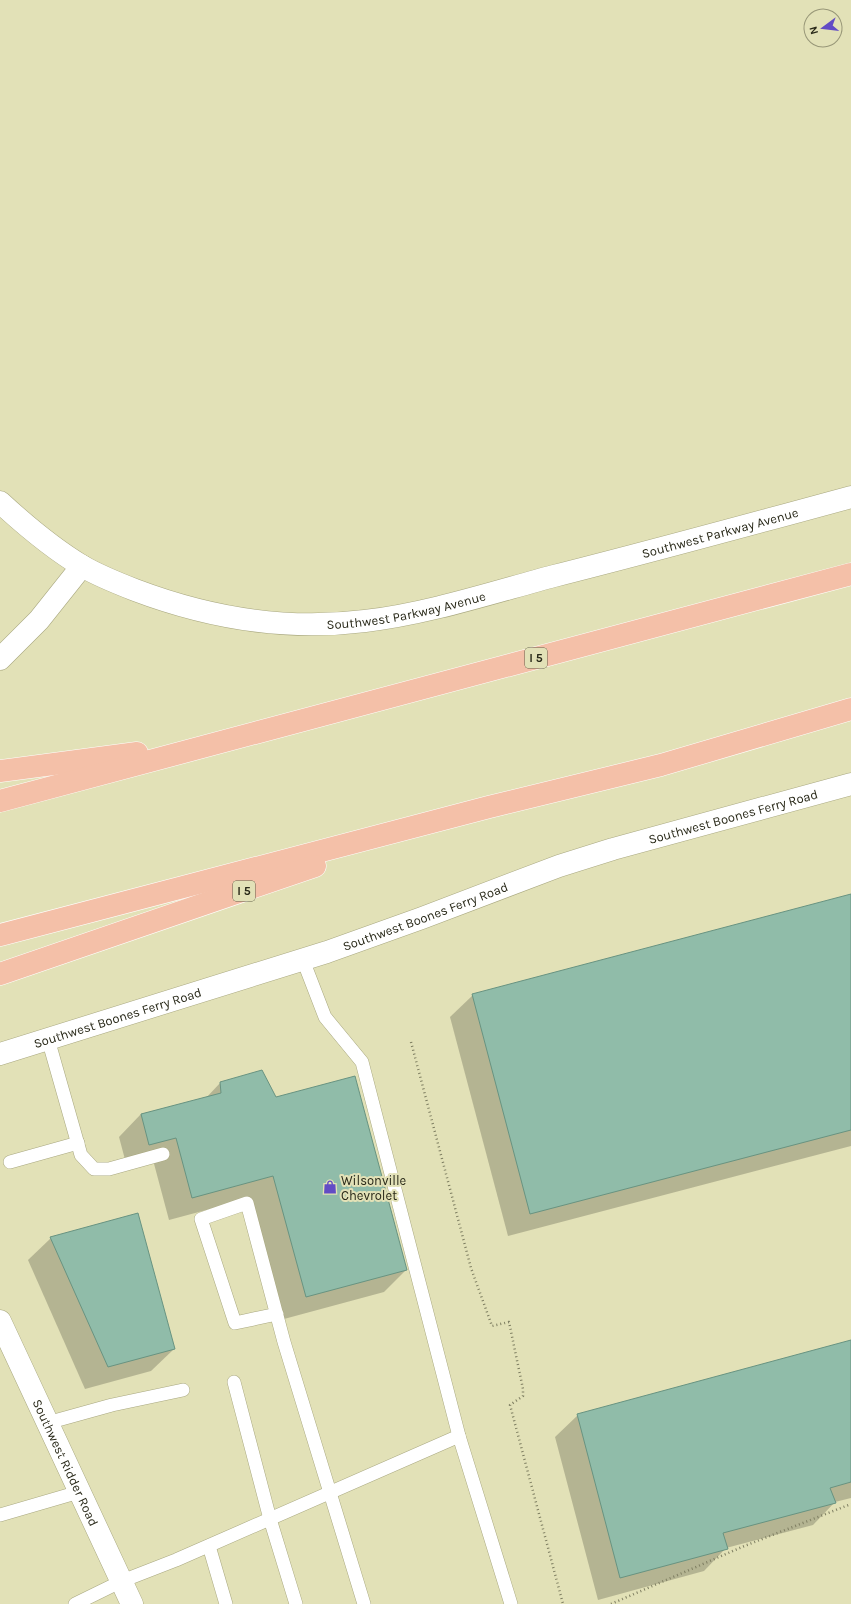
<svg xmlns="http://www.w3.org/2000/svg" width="851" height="1604" font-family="Karla,sans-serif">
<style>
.shadow{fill:#0003}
.building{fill:#90bca9;stroke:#689381}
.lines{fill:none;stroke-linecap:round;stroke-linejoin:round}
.lane-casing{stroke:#a9a880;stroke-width:14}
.street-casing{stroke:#a9a880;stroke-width:23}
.secondary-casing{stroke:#a9a880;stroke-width:23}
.highway-casing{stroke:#fff;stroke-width:23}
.path{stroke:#7f7f62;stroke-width:2.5;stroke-dasharray:1 3;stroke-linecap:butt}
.lane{stroke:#fff;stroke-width:13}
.street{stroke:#fff;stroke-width:22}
.secondary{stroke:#fff;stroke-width:22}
.highway{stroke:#f4c0a8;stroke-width:22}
.labels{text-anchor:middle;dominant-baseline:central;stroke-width:4;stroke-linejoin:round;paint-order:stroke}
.shield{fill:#e2e1b7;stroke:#606048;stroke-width:1}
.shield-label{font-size:12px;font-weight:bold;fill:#292919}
.street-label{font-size:13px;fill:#292919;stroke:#e2e1b7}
.poi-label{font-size:13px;fill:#292919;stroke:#e2e1b7;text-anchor:start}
</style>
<rect width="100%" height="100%" fill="#e2e1b7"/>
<!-- shadow -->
<g class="shadow">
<polygon points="851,895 851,1146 508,1236 450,1017 473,995"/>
<polygon points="221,1082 275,1098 406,1270 384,1292 284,1319 251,1198 169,1220 153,1160 127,1167 119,1137 141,1114 205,1099"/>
<polygon points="51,1238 174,1349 151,1371 85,1389 28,1260"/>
<polygon points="851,1341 851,1498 835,1502 813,1525 726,1548 704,1571 598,1600 555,1437 578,1415"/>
</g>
<!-- building -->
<g class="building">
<polygon points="851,894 851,1130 530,1214 472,994"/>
<polygon points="262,1070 276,1097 355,1076 407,1270 306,1297 273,1176 192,1198 176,1138 149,1145 141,1114 221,1093 220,1082"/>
<polygon points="138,1213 175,1349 108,1367 50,1237"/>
<polygon points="851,1340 851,1482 830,1488 836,1503 723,1533 728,1549 620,1578 577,1414"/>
</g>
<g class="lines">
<!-- lane casing -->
<g class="lane-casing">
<g id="lane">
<polyline points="48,1039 81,1155 94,1169 109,1169 163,1154"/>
<polyline points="10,1162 78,1143"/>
<polyline points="277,1314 235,1323 201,1219 247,1203 284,1342 364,1604"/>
<polyline points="234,1382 270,1519 296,1604"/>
<polyline points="47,1423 112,1405 183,1390"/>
<polyline points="459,1436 511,1604"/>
<polyline points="0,1515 79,1492"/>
<polyline points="209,1546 226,1604"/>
<polyline points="75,1604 122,1581 176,1560 459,1436 362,1062 325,1017 303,960"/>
</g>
</g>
<!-- street casing -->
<g class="street-casing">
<polyline id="street" points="0,659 39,620 82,566"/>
</g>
<!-- secondary casing -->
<g class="secondary-casing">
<g id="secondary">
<path id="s1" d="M 0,502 C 26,526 52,548 82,566 C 99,576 117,583 135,590 C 209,618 286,631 365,621 C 427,614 494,592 554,576 C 653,551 752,524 851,497"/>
<path id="s2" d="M 0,1054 L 327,952 L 422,918 L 559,866 L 613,849 L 851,784"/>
<path id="s3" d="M 0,1321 L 132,1604"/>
</g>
</g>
<!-- highway casing -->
<g class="highway-casing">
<g id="highway">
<polyline points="0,771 137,753"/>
<polyline points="0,801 851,574"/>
<polyline points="0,935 489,807 661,765 851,709"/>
<polyline points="0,974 315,866"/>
</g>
</g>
<!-- path -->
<g class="path">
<polyline points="411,1042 471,1268 492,1326 509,1322 523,1389 523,1396 510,1405 563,1604"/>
<polyline points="611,1604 742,1547 851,1504"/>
</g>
<!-- lane -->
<use href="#lane" class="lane"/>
<!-- street -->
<use href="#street" class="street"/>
<!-- secondary -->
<use href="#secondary" class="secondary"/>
<!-- highway -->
<use href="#highway" class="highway"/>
</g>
<!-- icons -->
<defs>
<g id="shop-bare" transform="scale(1.08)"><path d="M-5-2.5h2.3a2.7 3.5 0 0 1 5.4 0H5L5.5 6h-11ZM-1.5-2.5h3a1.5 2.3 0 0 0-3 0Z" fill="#624cc5" stroke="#e2e1b7" stroke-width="2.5" paint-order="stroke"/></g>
</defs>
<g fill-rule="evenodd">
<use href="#shop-bare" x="330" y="1187"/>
</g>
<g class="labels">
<!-- shield labels -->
<g class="shield">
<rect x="525" y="648" width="22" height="20" rx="3"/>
<rect x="233" y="881" width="22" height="20" rx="3"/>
</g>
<g class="shield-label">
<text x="536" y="658">I 5</text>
<text x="244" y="891">I 5</text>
</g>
<!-- street labels -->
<g class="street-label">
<text stroke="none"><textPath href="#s1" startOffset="763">Southwest Parkway Avenue</textPath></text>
<text stroke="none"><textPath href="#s1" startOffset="439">Southwest Parkway Avenue</textPath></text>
<text stroke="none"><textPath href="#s2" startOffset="771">Southwest Boones Ferry Road</textPath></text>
<text stroke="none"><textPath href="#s2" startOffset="447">Southwest Boones Ferry Road</textPath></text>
<text stroke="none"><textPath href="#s2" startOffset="123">Southwest Boones Ferry Road</textPath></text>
<text stroke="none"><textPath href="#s3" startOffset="156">Southwest Ridder Road</textPath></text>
</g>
<!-- poi labels -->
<g class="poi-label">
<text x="341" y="1180">Wilsonville<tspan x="341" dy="15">Chevrolet</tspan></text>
</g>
</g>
<!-- north arrow -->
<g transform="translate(823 28) rotate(255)"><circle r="19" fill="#e2e1b7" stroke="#989778"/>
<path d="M0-3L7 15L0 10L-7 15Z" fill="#624cc5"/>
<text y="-6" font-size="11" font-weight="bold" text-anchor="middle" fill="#292919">N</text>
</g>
</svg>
